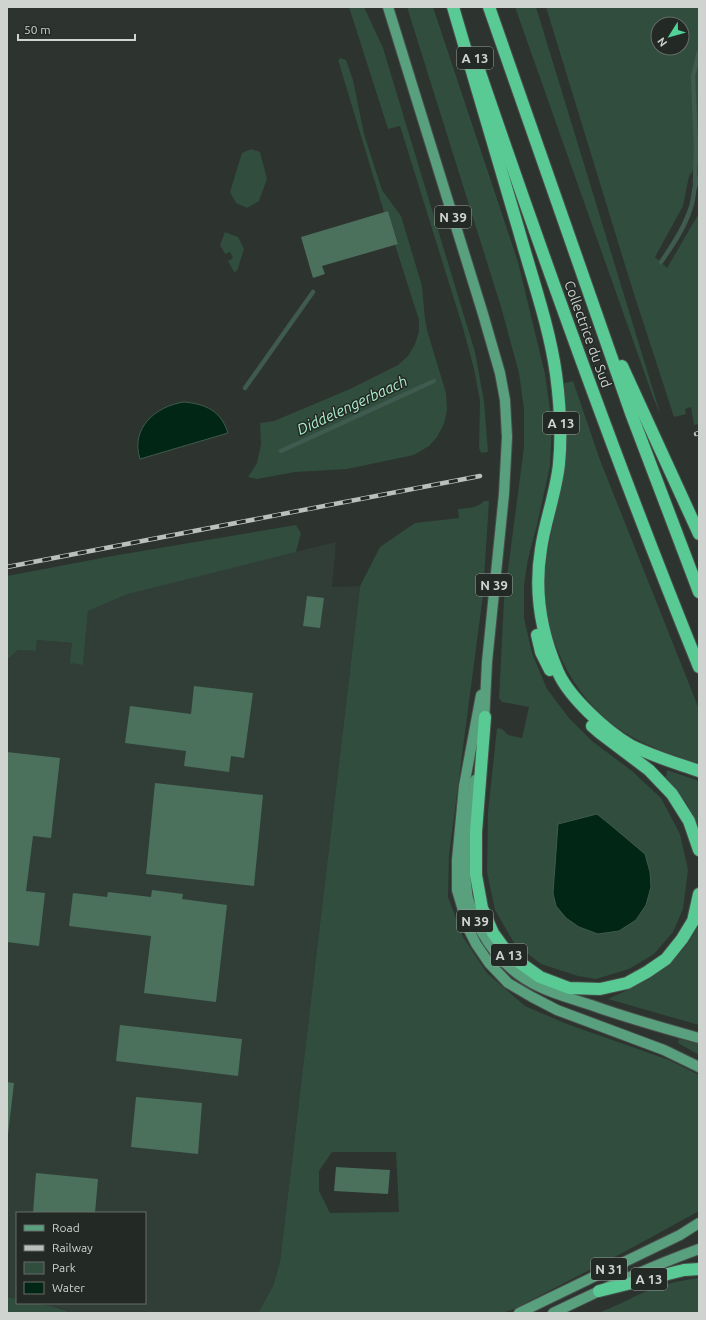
<svg xmlns="http://www.w3.org/2000/svg" width="706" height="1320" font-family="Ubuntu,sans-serif">
<style>
.built{fill:#313e37}
.green{fill:#304d3e;fill-rule:evenodd}
.water{fill:#012616;stroke:#3f5a4e}
.lines{fill:none;stroke-linecap:round;stroke-linejoin:round}
.stream{stroke:#3f5a4e;stroke-width:4.5}
.building{fill:#4b705c}
.major-casing{stroke:#494e4b;stroke-width:12}
.highway-casing{stroke:#494e4b;stroke-width:14}
.major{stroke:#59a07e;stroke-width:10}
.highway{stroke:#59ca94;stroke-width:12}
.rail-casing{stroke:#bcc0bd;stroke-width:4.5}
.rail{stroke:#232925;stroke-width:3;stroke-dasharray:9;stroke-linecap:butt}
.labels{text-anchor:middle;dominant-baseline:central;stroke-width:3;stroke-linejoin:round;paint-order:stroke}
.shield{fill:#232925;stroke:#9ca19d;stroke-width:1}
.shield-label{font-size:13px;font-weight:bold;fill:#d0d4d1}
.street-label{font-size:14px;fill:#d0d4d1;stroke:#232925}
.water-label{font-size:15px;font-style:italic;fill:#abedc9;stroke:#232925}
</style>
<rect width="100%" height="100%" fill="#2d332f"/>
<!-- built -->
<polygon class="built" points="336,542 332,587 360,586 280,1262 273,1286 258,1313 71,1313 61,1308 35,1303 145,1303 145,1213 17,1213 17,1299 7,1297 7,660 18,650 36,651 37,640 72,643 83,665 88,611 128,594 201,575"/>
<!-- green -->
<g class="green">
<polygon points="349,7 364,7 383,48 475,352 484,401 488,452 481,453 479,448 480,401 474,369 463,328 400,126 388,129"/>
<polygon points="407,7 433,7 518,262 545,374 552,424 550,466 537,525 528,559 524,585 524,618 532,653 547,689 569,718 592,741 632,771 661,798 680,834 688,870 683,909 673,932 654,954 629,969 596,979 578,976 541,964 514,943 495,910 487,872 488,812 497,728 502,729 508,735 522,738 529,707 502,702 499,698 504,600 524,447 524,409 519,373 501,307"/>
<polygon points="515,7 536,7 661,416 653,397"/>
<path d="M 546,7 L 699,7 L 699,162 L 689,176 L 683,206 L 655,257 L 667,268 L 699,213 L 699,424 L 694,425 L 691,407 L 685,409 L 686,414 L 674,417 L 633,291 ZM 658,24 L 682,24 L 682,48 L 658,48 Z"/>
<polygon points="341,58 346,60 353,80 364,134 382,190 401,216 422,286 425,319 427,330 446,393 447,410 444,424 437,437 429,446 414,455 347,469 295,472 257,479 248,477 257,463 261,444 260,423 274,421 350,389 398,365 408,356 415,344 419,332 419,320 395,245 398,243 388,211 384,212 338,60"/>
<polygon points="251,149 260,152 267,179 259,201 247,208 236,203 230,192 242,153"/>
<polygon points="225,232 238,237 244,249 237,271 234,272 228,261 233,258 230,252 225,254 220,245"/>
<path d="M 573,381 L 600,460 L 699,709 L 699,714 L 698,715 L 699,719 L 699,764 C 677,756 655,749 634,738 C 585,713 551,656 545,601 C 545,595 543,587 544,580 C 547,542 559,505 565,467 C 569,439 566,411 564,383 Z"/>
<path d="M 484,501 L 489,501 L 483,595 L 449,855 L 448,897 L 463,937 L 487,973 L 525,1006 L 567,1024 L 669,1060 L 699,1075 L 699,1211 L 628,1250 L 514,1309 L 502,1313 L 258,1313 L 273,1286 L 280,1262 L 360,586 L 380,547 L 415,523 L 459,518 L 458,509 C 468,508 478,508 484,501 ZM 332,1152 L 396,1152 L 399,1212 L 330,1213 L 319,1191 L 319,1171 Z"/>
<polygon points="296,525 301,533 296,552 128,594 88,611 83,665 70,663 72,643 37,640 36,651 18,650 7,660 7,576 112,556"/>
<polygon points="667,770 699,781 699,827 687,804 666,777"/>
<path d="M 699,925 L 699,1025 L 608,999 C 652,979 674,969 699,925 Z"/>
<polygon points="679,1039 699,1044 699,1055 678,1043"/>
<path d="M 699,1278 L 699,1313 L 598,1313 C 615,1307 630,1298 647,1291 C 664,1284 681,1280 699,1278 Z"/>
<path d="M 7,1297 L 17,1299 L 17,1303 C 36,1303 54,1305 71,1313 L 7,1313 Z"/>
</g>
<!-- water -->
<g class="water">
<path d="M 184,402 C 206,404 221,411 228,433 L 140,459 C 130,428 156,406 184,402 Z"/>
<polygon points="597,814 613,827 645,854 650,872 651,887 646,905 636,920 619,931 598,934 579,927 566,918 556,906 553,893 558,824"/>
</g>
<g class="lines">
<!-- stream -->
<g class="stream">
<polyline points="695,184 696,147 693,76 699,52"/>
<path d="M 661,262 C 673,245 685,227 691,207 C 695,196 692,188 699,177"/>
<polyline points="245,388 313,292"/>
<polyline points="281,451 434,381"/>
</g>
</g>
<!-- building -->
<g class="building">
<polygon points="388,211 398,244 322,266 325,274 313,278 301,237"/>
<polygon points="307,596 324,598 320,628 303,626"/>
<polygon points="194,686 253,693 244,758 231,756 229,772 184,766 186,751 125,743 130,706 191,714"/>
<polygon points="7,752 60,758 51,838 33,836 26,891 45,893 39,946 7,942"/>
<polygon points="155,783 263,795 254,886 146,874"/>
<polygon points="152,890 183,894 182,899 227,905 216,1002 144,993 151,936 69,926 73,893 107,897 108,892 151,897"/>
<polygon points="120,1025 242,1039 238,1076 116,1061"/>
<polygon points="7,1082 14,1083 8,1134 7,1134"/>
<polygon points="136,1097 202,1103 198,1154 131,1147"/>
<polygon points="336,1167 390,1170 388,1194 334,1191"/>
<polygon points="36,1173 98,1179 95,1213 33,1213"/>
</g>
<g class="lines">
<!-- major casing -->
<g class="major-casing">
<g id="major">
<polyline points="388,7 483,314 500,373 505,400 507,437 504,494 487,662 484,723"/>
<polyline points="481,695 464,786 457,860 457,890 469,930 476,944 489,963 508,983 532,997 557,1010 664,1050 699,1067"/>
<path d="M 475,780 C 469,817 461,855 467,892 C 467,897 469,902 471,907 C 482,941 506,972 540,987 C 556,995 574,999 591,1005 C 627,1018 663,1028 699,1038"/>
<polyline points="519,1313 680,1235 699,1223"/>
<path d="M 553,1313 C 601,1290 649,1267 699,1249"/>
</g>
</g>
<!-- highway casing -->
<g class="highway-casing">
<g id="highway">
<path d="M 453,7 C 475,82 497,157 519,231 C 532,278 549,325 556,374 C 560,404 562,434 559,464 C 556,493 545,521 541,549 C 534,591 541,633 558,672 C 569,697 606,731 630,745 C 652,756 676,763 699,771"/>
<polyline points="489,7 631,413 699,592"/>
<path d="M 478,67 C 547,269 619,470 699,667"/>
<polyline points="622,366 699,534"/>
<polyline points="537,635 541,652 550,670"/>
<polyline points="485,717 476,832 476,875 482,908 493,933 509,955 540,977 569,988 600,989 627,983 647,972 666,959 682,939 693,921 699,894"/>
<polyline points="592,726 600,733 649,770 672,794 689,821 699,850"/>
<polyline points="599,1291 684,1270 699,1269"/>
</g>
</g>
<!-- major -->
<use href="#major" class="major"/>
<!-- highway -->
<use href="#highway" class="highway"/>
<!-- rail casing -->
<g class="rail-casing">
<g id="rail">
<polyline points="696,434 699,433"/>
<polyline points="7,567 480,476"/>
</g>
</g>
<!-- rail -->
<use href="#rail" class="rail"/>
</g>
<g class="labels">
<!-- shield labels -->
<g class="shield">
<rect x="457" y="47" width="36" height="22" rx="3"/>
<rect x="435" y="206" width="36" height="22" rx="3"/>
<rect x="543" y="412" width="36" height="22" rx="3"/>
<rect x="476" y="574" width="36" height="22" rx="3"/>
<rect x="457" y="910" width="36" height="22" rx="3"/>
<rect x="491" y="944" width="36" height="22" rx="3"/>
<rect x="591" y="1258" width="36" height="22" rx="3"/>
<rect x="631" y="1268" width="36" height="22" rx="3"/>
</g>
<g class="shield-label">
<text x="475" y="58">A 13</text>
<text x="453" y="217">N 39</text>
<text x="561" y="423">A 13</text>
<text x="494" y="585">N 39</text>
<text x="475" y="921">N 39</text>
<text x="509" y="955">A 13</text>
<text x="609" y="1269">N 31</text>
<text x="649" y="1279">A 13</text>
</g>
<!-- street labels -->
<g class="street-label">
<text transform="translate(588 334) rotate(70)">Collectrice du Sud</text>
</g>
<!-- water labels -->
<g class="water-label">
<text transform="translate(352 405) rotate(-25)">Diddelengerbaach</text>
</g>
</g>
<!-- border -->
<rect width="706" height="1320" fill="none" stroke="#d0d4d1" stroke-width="16"/>
<!-- legend -->
<rect x="16" y="1212" width="130" height="92" fill="#232925" stroke="#686d6a"/>
<rect x="24" y="1225" width="20" height="6" fill="#59a07e" stroke="#686d6a"/>
<text x="52" y="1232" font-size="12" fill="#d0d4d1">Road</text>
<rect x="24" y="1245" width="20" height="6" fill="#bcc0bd" stroke="#686d6a"/>
<text x="52" y="1252" font-size="12" fill="#d0d4d1">Railway</text>
<rect x="24" y="1262" width="20" height="12" fill="#304d3e" stroke="#686d6a"/>
<text x="52" y="1272" font-size="12" fill="#d0d4d1">Park</text>
<rect x="24" y="1282" width="20" height="12" fill="#012616" stroke="#686d6a"/>
<text x="52" y="1292" font-size="12" fill="#d0d4d1">Water</text>
<!-- north arrow -->
<g transform="translate(670 36) rotate(233)"><circle r="19" fill="#232925" stroke="#686d6a"/>
<path d="M0-3L7 15L0 10L-7 15Z" fill="#51d398"/>
<text y="-6" font-size="11" font-weight="bold" text-anchor="middle" fill="#d0d4d1">N</text>
</g>
<!-- scale -->
<path d="M18 34v6h117v-6" fill="none" stroke="#d0d4d1" stroke-width="2"/>
<text x="24" y="34" font-size="12" fill="#d0d4d1" stroke="#232925" stroke-width="3" paint-order="stroke">50 m</text>
</svg>
